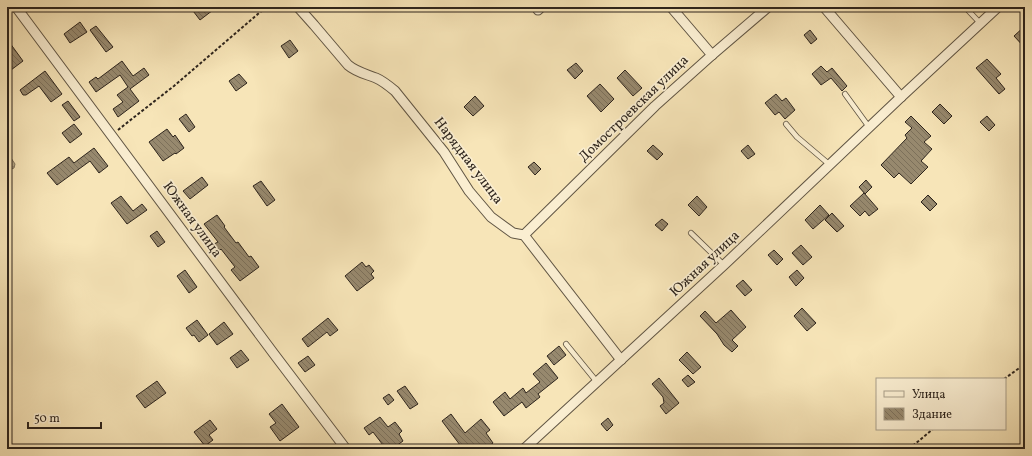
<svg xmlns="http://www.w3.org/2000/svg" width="1032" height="456" font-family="Vollkorn,serif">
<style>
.water{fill:url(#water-waves);stroke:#7e715a}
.building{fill:url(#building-back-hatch);stroke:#2e251d}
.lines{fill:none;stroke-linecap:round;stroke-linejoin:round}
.lane-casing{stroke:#605544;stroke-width:6}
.street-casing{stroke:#605544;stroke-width:11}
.path{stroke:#2e251d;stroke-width:2;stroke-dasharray:3 2;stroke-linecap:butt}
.lane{stroke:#faeed1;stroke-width:4.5}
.street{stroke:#faeed1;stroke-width:9}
.labels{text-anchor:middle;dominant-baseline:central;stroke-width:3.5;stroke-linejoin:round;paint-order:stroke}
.street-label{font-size:14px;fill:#2e251d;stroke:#faeed1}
</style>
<defs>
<pattern id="water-waves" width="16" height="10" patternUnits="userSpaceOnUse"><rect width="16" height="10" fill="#b3a483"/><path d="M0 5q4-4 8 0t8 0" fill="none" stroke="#92856b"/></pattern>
<pattern id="building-back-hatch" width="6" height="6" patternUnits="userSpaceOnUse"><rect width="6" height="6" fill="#97896e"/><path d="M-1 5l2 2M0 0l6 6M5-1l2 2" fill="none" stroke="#7c705a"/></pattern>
</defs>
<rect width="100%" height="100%" fill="#f7e5b8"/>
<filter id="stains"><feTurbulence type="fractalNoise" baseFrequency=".005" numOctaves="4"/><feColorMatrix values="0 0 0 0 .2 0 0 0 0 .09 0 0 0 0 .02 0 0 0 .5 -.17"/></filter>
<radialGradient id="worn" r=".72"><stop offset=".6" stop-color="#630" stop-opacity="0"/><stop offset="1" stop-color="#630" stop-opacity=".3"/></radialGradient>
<!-- water -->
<polygon class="water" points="7,152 15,164 14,168 7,171"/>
<!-- building -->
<g class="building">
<polygon points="190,7 217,7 200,20"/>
<polygon points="80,22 87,32 70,43 64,34"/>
<polygon points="96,26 113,47 106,52 90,30"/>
<polygon points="1025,26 1025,48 1014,36"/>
<polygon points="810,30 817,39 811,44 804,35"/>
<polygon points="7,39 23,61 7,73"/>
<polygon points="290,40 298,51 289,58 281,46"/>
<polygon points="987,59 1001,74 996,78 1005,89 999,94 976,68"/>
<polygon points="122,61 133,76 144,68 149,75 130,89 139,101 118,117 113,109 123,102 117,95 128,87 120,75 96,92 89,82 96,77 98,79"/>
<polygon points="576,63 583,71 575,79 567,70"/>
<polygon points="821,66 827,72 832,68 847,86 842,91 831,78 821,85 812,74"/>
<polygon points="625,70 642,88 633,96 617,78"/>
<polygon points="45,71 62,94 51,102 39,86 26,95 23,95 20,90"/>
<polygon points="239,74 247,83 236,91 229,81"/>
<polygon points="600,84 614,99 601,112 587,96"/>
<polygon points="776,94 782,101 786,98 795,110 785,119 779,112 775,115 765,103"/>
<polygon points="475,96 484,106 473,116 464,107"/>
<polygon points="68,101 80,117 74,121 62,105"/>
<polygon points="940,104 952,116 944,124 932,112"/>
<polygon points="186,114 195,127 189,132 179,119"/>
<polygon points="911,116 931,136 924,142 932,149 921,161 928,167 911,184 899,173 894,178 881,165 907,138 905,135 912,128 905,122"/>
<polygon points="987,116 995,125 989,131 980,122"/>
<polygon points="74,124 82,134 70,143 62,133"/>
<polygon points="167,129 173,137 175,135 184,148 176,154 175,153 163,161 149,142"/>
<polygon points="653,145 663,154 657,160 647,151"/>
<polygon points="748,145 755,154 748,159 741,151"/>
<polygon points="94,148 108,166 99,173 90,161 57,185 47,173 69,157 74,163"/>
<polygon points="534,162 541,169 535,175 528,167"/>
<polygon points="202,177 208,185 190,199 183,191"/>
<polygon points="866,180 872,187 865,194 859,187"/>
<polygon points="261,181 275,200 267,206 253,186"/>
<polygon points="864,193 878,209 869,216 865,211 860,216 850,206"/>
<polygon points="928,195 937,204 930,211 921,202"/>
<polygon points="121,196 133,211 142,204 147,210 127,224 111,203"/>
<polygon points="697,196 707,207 699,216 688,205"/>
<polygon points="820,205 829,215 813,229 805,220"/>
<polygon points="832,213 844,226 837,232 825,220"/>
<polygon points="217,215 225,226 224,227 236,243 238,242 249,257 251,256 259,267 240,281 231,270 235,267 221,249 219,251 214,244 218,242 204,224"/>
<polygon points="662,219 668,224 662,231 655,225"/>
<polygon points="157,231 165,242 158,247 150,236"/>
<polygon points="801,245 812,257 803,265 792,253"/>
<polygon points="774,250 783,259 777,265 768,255"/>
<polygon points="362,262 366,267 369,265 374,271 371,274 374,278 357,291 345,276"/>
<polygon points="185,270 197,287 189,293 177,276"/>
<polygon points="797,270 804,278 796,286 789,277"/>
<polygon points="743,280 752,290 745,296 736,286"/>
<polygon points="802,308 816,323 807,331 794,316"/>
<polygon points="731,310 746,327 732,340 738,346 732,352 724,345 717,334 700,316 705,311 716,323"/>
<polygon points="328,318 338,330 330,336 327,332 308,347 302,339"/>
<polygon points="197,320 208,335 199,342 194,335 192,336 186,328"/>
<polygon points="224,322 233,334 217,345 209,334"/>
<polygon points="559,346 566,355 554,365 547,356"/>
<polygon points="241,350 249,360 237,368 230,358"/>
<polygon points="687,352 701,367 693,374 679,360"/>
<polygon points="308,356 315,365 305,372 298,363"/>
<polygon points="546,363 558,378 538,394 540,397 526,408 522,402 504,416 493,402 505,392 510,399 523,388 526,393 540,382 533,374"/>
<polygon points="688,375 695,382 688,387 682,380"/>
<polygon points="659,378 679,403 666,414 660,406 664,403 663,397 652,384"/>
<polygon points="157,381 166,393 145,408 136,396"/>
<polygon points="405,386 418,404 410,409 397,391"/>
<polygon points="389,394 394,400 388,405 383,398"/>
<polygon points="282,404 299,427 280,441 270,427 276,423 269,414"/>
<polygon points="451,414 465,433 481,419 490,430 486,433 493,443 486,449 463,449 442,421"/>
<polygon points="380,417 388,427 395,422 402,431 399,434 403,441 392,449 386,449 373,432 369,435 364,428"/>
<polygon points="608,418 613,425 607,431 601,424"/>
<polygon points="210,420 217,429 209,435 213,440 205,446 194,432"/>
</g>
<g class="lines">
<!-- lane casing -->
<g class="lane-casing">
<g id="lane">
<polyline points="965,7 980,23"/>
<polyline points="845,94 869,127"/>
<polyline points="786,124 797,137 830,165"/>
<polyline points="691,233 724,265"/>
<polyline points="566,344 597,382"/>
</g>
</g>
<!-- street casing -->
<g class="street-casing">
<g id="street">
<polyline points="16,7 274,354 346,449"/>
<path d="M 298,7 L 314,25 L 348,65 C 356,72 366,74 376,78 C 383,81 389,86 395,91 L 444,152 L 469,191 L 491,217 L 513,233 L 524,235 L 621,360"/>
<polyline points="671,7 712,55"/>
<polyline points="824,7 901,97"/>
<polyline points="538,10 541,7"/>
<polyline points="524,235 655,106 712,55 768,7"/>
<polyline points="524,449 724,265 901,97 998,7"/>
</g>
</g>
<!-- path -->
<g class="path">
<polyline points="118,130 133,118 174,86 266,7"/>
<polyline points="1004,379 1025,364"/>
<polyline points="909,449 933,429"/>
</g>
<!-- lane -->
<use href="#lane" class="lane"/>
<!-- street -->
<use href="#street" class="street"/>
</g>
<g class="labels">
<!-- street labels -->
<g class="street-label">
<text transform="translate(634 109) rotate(-44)">Домостроевская улица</text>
<text transform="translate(468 161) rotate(53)">Нарядная улица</text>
<text transform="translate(192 220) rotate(54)">Южная улица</text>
<text transform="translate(705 264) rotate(-43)">Южная улица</text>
</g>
</g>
<!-- margin -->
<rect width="1032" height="456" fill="none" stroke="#f7e5b8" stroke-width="24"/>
<rect x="8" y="8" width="1016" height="440" fill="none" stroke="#2e251d" stroke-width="2"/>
<rect x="12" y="12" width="1008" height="432" fill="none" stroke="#2e251d"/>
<!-- legend -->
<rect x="876" y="378" width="130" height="52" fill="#faeed1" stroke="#a89e89"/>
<rect x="884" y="391" width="20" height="6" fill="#faeed1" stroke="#a89e89"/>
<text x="912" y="398" font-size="12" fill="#2e251d">Улица</text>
<rect x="884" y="408" width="20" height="12" fill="url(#building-back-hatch)" stroke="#a89e89"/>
<text x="912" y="418" font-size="12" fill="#2e251d">Здание</text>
<!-- scale -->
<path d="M28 422v6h73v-6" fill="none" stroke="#2e251d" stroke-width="2"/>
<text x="34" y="422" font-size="12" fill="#2e251d" stroke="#faeed1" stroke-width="3" paint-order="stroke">50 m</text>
<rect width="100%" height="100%" filter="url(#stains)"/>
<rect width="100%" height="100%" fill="url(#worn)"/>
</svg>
